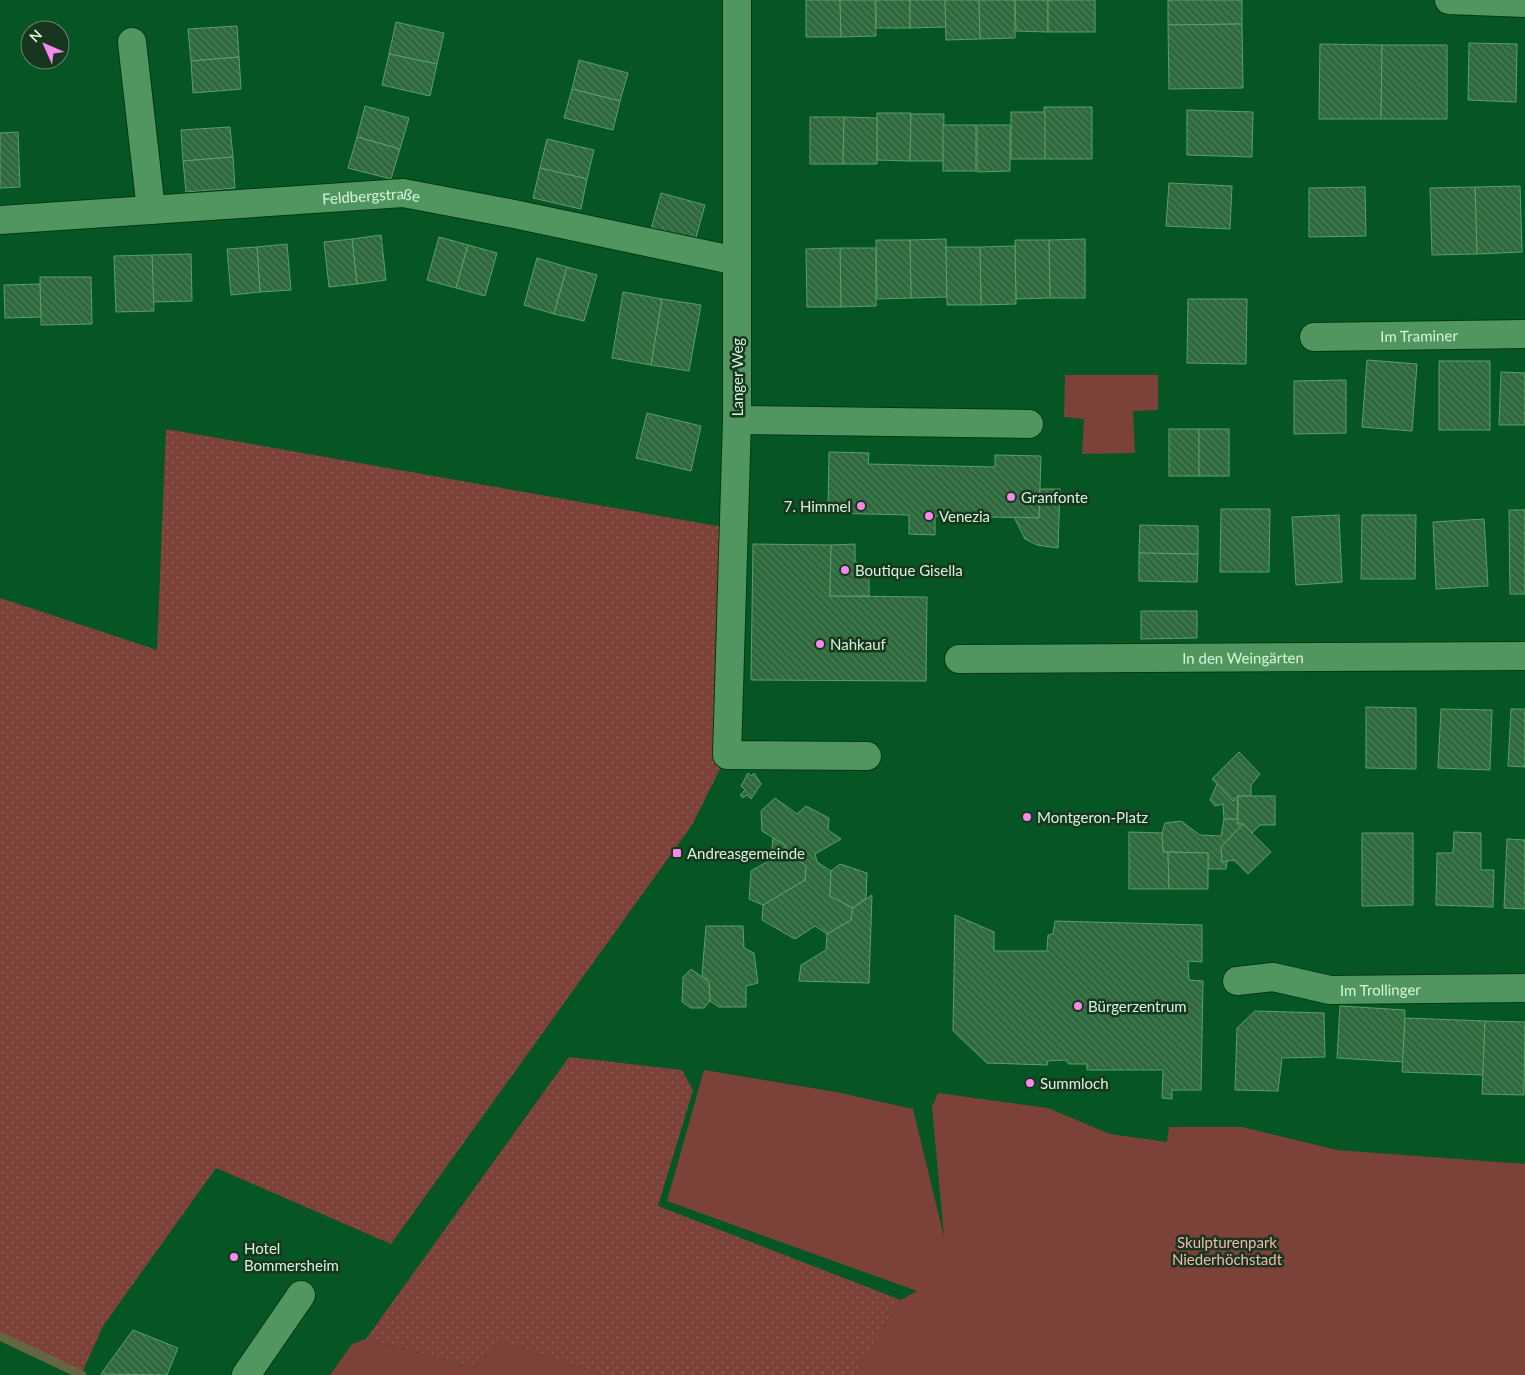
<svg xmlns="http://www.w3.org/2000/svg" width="1525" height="1375" font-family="Lato,sans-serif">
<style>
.grass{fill:url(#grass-dots)}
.park{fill:#7c4138}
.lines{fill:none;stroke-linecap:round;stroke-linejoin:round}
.stream{stroke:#646642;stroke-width:9}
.building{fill:url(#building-back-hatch);stroke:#599f69}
.minor-casing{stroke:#003913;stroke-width:30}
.minor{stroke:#519661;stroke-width:28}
.poi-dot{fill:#f589ee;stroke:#18351f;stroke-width:2}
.labels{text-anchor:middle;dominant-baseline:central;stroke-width:5;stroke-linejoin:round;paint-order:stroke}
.street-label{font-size:15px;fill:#d3f6d8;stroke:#18351f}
.poi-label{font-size:15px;fill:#d3f6d8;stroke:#18351f;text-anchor:start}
.park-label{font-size:15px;fill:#f3b6ab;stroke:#18351f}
</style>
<defs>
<pattern id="grass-dots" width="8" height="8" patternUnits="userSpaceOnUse" patternTransform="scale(1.25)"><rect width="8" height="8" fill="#7c4138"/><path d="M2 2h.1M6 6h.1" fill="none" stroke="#8e5d54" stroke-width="1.8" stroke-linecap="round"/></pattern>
<pattern id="building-back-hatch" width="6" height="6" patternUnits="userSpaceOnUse" patternTransform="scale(1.25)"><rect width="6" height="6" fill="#2e683d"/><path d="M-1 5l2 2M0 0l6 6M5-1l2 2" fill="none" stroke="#4b7e58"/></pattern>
</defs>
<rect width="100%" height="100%" fill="#065625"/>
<!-- grass -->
<g class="grass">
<polygon points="166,429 734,529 727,755 692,825 391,1244 216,1168 103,1326 81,1375 0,1336 0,598 157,650"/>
<polygon points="569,1057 682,1070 693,1090 658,1206 901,1300 854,1375 604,1375 502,1342 476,1368 366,1339"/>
</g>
<!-- park -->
<g class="park">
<polygon points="1065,375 1158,375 1158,410 1133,411 1135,453 1082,454 1084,419 1064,417"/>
<polygon points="704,1070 836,1092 913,1109 944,1237 932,1107 938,1093 1048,1108 1110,1134 1167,1142 1169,1127 1242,1127 1337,1150 1525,1164 1525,1375 854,1375 901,1300 917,1291 667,1201"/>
<polygon points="366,1339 476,1368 502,1342 604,1375 330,1375 352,1344"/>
</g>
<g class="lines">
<!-- stream -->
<polyline class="stream" points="0,1336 82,1375"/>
</g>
<!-- building -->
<g class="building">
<polygon points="806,0 840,0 841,37 806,37"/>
<polygon points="840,0 875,0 876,36 841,37"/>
<rect x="876" y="0" width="34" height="28"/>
<polygon points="910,0 945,0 946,27 910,28"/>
<polygon points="945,0 979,0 980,39 946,40"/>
<polygon points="979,0 1015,0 1015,38 980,39"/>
<polygon points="1015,0 1048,0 1048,32 1016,31"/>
<rect x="1048" y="0" width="47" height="32"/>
<polygon points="1168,0 1242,0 1242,24 1168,25"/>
<polygon points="396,22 444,33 437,64 389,54"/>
<polygon points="1242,24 1243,88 1169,89 1168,25"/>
<polygon points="237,26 239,57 191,61 188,29"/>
<polygon points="1469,43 1517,44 1516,102 1468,100"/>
<polygon points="1320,44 1382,45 1381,119 1319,119"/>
<polygon points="1382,45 1447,45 1447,119 1381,119"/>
<polygon points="389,54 437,64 430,96 382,85"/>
<polygon points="239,57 241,89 193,93 191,61"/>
<polygon points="579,60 628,73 620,101 572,89"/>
<polygon points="572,89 620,101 613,130 564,118"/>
<polygon points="365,106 409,118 400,149 357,137"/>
<polygon points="1044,107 1092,107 1092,159 1045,159"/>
<polygon points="1187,110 1253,112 1252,157 1187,155"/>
<rect x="1011" y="112" width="34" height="47"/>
<polygon points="877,113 911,113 910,161 877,160"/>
<polygon points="911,114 944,114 943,161 910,161"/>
<polygon points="810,117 844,117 843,164 810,164"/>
<polygon points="844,117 877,118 877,164 843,164"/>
<rect x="943" y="125" width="33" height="46"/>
<polygon points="977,125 1010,125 1010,171 977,172"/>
<polygon points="230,127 233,157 183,161 181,130"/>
<polygon points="18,132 20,187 0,188 0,133"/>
<polygon points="357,137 400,149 391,179 348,168"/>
<polygon points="547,139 594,150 587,179 540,168"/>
<polygon points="233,157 235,188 186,192 183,161"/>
<polygon points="540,168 587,179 581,209 533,198"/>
<polygon points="1169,183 1232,186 1230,229 1166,226"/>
<polygon points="1520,186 1522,252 1477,254 1475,187"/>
<polygon points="1365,187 1366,236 1309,237 1309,188"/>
<polygon points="1475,187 1477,254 1432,255 1430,188"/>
<polygon points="661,193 705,205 695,241 651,229"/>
<polygon points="381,235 386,280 357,284 352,239"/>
<polygon points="439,237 468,245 456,288 427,280"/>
<polygon points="352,239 357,284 329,287 324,242"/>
<polygon points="946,239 947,297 911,298 910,240"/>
<polygon points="1085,239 1085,298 1050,298 1049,240"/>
<polygon points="876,240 910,240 911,298 877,299"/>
<polygon points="1015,240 1049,240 1050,298 1016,299"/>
<polygon points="287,244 291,290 260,292 257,247"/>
<polygon points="468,245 497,253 485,296 456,288"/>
<polygon points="1015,246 1016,304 981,305 980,247"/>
<polygon points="257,247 260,292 231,295 227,249"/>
<polygon points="946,247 980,247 981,305 947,305"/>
<polygon points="840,248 876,248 876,306 841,307"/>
<polygon points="840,248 841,307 807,307 806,249"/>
<polygon points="191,254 192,301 152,302 152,255"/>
<polygon points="152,255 154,311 116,312 114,256"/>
<polygon points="537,258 567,267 554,314 524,305"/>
<polygon points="567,267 597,275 584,321 554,314"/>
<polygon points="40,277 91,277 92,324 41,325"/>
<polygon points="40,284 41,317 5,318 4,285"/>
<polygon points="623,292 662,299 651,365 612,358"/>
<polygon points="662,299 701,305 689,371 651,365"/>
<polygon points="1188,299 1247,299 1246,364 1187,363"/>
<polygon points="1367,360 1417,364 1412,431 1362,427"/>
<rect x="1439" y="361" width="51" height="69"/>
<polygon points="1501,372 1525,373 1525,425 1499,425"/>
<polygon points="1346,380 1346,433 1294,434 1294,381"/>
<polygon points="647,413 701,426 691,471 636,458"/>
<rect x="1169" y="429" width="30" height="47"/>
<rect x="1199" y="429" width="30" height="47"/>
<polygon points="829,452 869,453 868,464 995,467 995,455 1041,456 1039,518 935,516 935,535 909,534 909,515 828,513"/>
<polygon points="1040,489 1060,489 1058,548 1037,545 1025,539 1014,517 1039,518"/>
<polygon points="1221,509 1270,509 1269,572 1220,572"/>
<polygon points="1509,510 1525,510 1525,594 1510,594"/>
<polygon points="1339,515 1342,582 1296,585 1292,517"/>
<polygon points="1362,515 1416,515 1415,579 1361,579"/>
<polygon points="1484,519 1488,586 1436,589 1433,522"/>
<polygon points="1140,525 1198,526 1198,554 1139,553"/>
<polygon points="753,544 831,545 830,596 927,597 926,681 751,680"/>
<polygon points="855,544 855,561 869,573 869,596 830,596 831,545"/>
<polygon points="1139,553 1198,554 1197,582 1139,581"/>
<polygon points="1141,611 1197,611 1197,638 1141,639"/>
<polygon points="1366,707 1416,708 1416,769 1366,768"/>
<polygon points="1441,709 1492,710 1490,770 1438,768"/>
<polygon points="1511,709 1525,709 1525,767 1508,766"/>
<polygon points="1239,752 1260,774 1251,785 1251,796 1238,796 1233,801 1212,779"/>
<polygon points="748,773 751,776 754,773 761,784 751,799 747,795 743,798 740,795 745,790 741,786"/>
<polygon points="1217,784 1233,801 1238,796 1237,819 1224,819 1223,804 1215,806 1210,800"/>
<polygon points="1238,796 1275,796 1275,825 1260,825 1252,833 1243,824 1238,824"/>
<polygon points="775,798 797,814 806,806 829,818 828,830 841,839 815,854 817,862 831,871 830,896 853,908 851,920 827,934 815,926 795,939 762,920 763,905 805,880 806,866 786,851 785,845 762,831 761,811"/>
<polygon points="1224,819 1237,819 1238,824 1243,824 1221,847 1222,862 1227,861 1226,869 1208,869 1208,853 1163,852 1162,833 1165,823 1181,821 1200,835 1221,836"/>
<polygon points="1243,824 1271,852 1248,874 1234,860 1222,862 1221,847"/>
<polygon points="1129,832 1162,833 1163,852 1168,852 1169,889 1129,889"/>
<polygon points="1454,832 1481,833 1481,870 1494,870 1493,907 1436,905 1437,853 1453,853"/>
<polygon points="1362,833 1413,833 1413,905 1362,906"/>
<polygon points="773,838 785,845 786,851 771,858"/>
<polygon points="1507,839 1525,840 1525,909 1504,908"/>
<polygon points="786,851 806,866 805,880 763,905 749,899 751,871"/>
<polygon points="1168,852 1208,853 1208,889 1169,889"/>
<polygon points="840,864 867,873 866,898 853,908 830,896 831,871"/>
<polygon points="872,895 869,983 799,981 801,965 826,950 827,934 851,920 853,908"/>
<polygon points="955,915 994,932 994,951 1047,951 1048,935 1053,934 1055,921 1202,925 1202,962 1188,961 1189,980 1203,981 1201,1090 1172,1090 1172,1099 1162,1098 1163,1070 1087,1070 1087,1064 1069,1064 1065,1060 1047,1061 1048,1065 987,1063 953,1031"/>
<polygon points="706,926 743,926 744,948 754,953 758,983 746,986 746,1007 719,1007 710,1001 709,982 702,975"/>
<polygon points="691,969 709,982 710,1001 704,1008 691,1008 682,1002 683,977"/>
<polygon points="1340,1006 1405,1010 1403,1062 1337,1058"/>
<polygon points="1255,1011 1324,1013 1325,1057 1282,1058 1278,1091 1235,1090 1237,1028"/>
<polygon points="1405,1018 1485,1021 1483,1075 1402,1072"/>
<polygon points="1485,1021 1525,1022 1524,1095 1482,1094"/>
<polygon points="133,1330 178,1348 167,1375 101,1374"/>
</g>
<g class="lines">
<!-- minor casing -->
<g class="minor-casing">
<g id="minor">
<polyline points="737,0 737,420 727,755 867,756"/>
<polyline points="1449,0 1525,3"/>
<polyline points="132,42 151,210"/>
<path id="s1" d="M 0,220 L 403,193 L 509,213 L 737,261"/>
<path id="s2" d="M 1314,337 L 1525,334"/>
<polyline points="737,420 1029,424"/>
<path id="s3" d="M 959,659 L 1525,656"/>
<path id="s4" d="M 1237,981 L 1273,977 L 1330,990 L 1525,988"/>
<polyline points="246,1375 301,1295"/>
</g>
</g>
<!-- minor -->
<use href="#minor" class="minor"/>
</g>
<!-- markers -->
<g class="poi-dot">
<circle cx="1011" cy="497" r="5"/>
<circle cx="861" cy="506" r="5"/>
<circle cx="929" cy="516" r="5"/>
<circle cx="845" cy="570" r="5"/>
<circle cx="820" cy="644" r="5"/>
<circle cx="1027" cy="817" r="5"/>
<rect x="672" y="848" width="10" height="10" rx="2.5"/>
<circle cx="1078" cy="1006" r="5"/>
<circle cx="1030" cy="1083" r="5"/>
<circle cx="234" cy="1257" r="5"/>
</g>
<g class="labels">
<!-- street labels -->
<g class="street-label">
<text stroke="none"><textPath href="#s1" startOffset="372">Feldbergstraße</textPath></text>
<text stroke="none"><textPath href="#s2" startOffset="105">Im Traminer</textPath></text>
<text transform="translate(737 377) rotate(-90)">Langer Weg</text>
<text stroke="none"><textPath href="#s3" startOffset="284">In den Weingärten</textPath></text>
<text stroke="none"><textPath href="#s4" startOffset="145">Im Trollinger</textPath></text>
</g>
<!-- poi labels -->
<g class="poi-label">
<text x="1021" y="497">Granfonte</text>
<text x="851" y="506" text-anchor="end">7. Himmel</text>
<text x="939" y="516">Venezia</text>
<text x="855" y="570">Boutique Gisella</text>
<text x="830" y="644">Nahkauf</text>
<text x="1037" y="817">Montgeron-Platz</text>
<text x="687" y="853">Andreasgemeinde</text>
<text x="1088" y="1006">Bürgerzentrum</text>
<text x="1040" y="1083">Summloch</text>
<text x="244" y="1248">Hotel<tspan x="244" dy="17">Bommersheim</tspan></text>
</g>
<!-- park labels -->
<g class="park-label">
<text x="1227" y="1242">Skulpturenpark<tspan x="1227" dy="17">Niederhöchstadt</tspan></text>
</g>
</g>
<!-- north arrow -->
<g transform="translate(45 45) rotate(315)"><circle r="24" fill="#18351f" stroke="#638269"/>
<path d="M0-4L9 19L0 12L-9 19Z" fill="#f589ee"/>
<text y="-8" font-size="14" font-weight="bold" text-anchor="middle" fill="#d3f6d8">N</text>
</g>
</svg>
